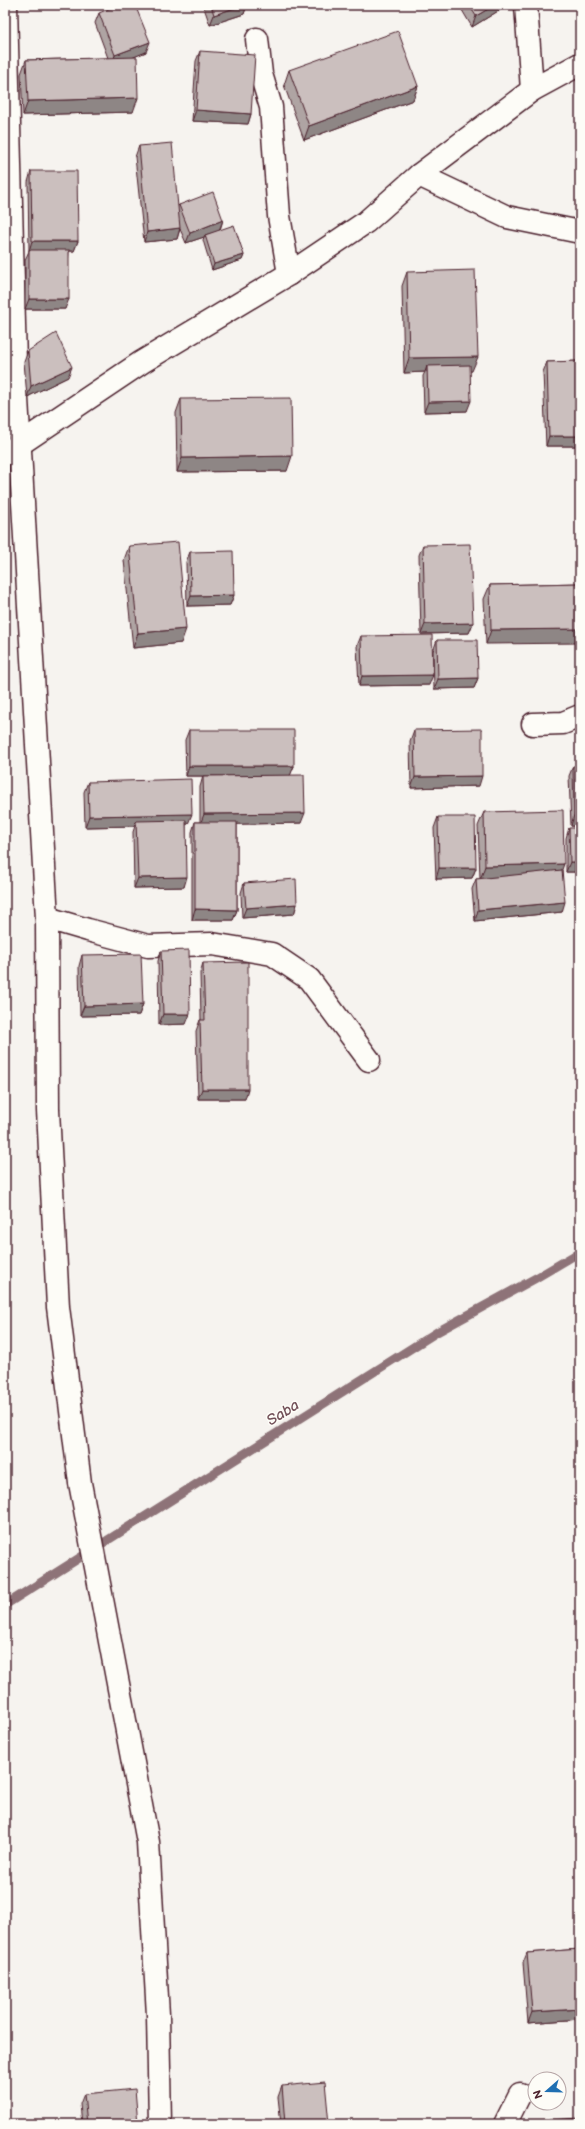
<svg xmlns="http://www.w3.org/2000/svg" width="585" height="2129" font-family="'Balsamiq Sans',sans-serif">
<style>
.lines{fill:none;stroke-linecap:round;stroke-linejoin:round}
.stream{stroke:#8e7378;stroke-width:9}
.minor-casing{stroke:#4a1f2b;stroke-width:25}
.minor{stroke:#fdfcf7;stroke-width:22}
.wall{fill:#afa4a3;stroke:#4a1f2b}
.shaded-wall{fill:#8e8685;stroke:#4a1f2b}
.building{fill:#cbbfbe;stroke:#4a1f2b}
.labels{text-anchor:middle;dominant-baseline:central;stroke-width:3;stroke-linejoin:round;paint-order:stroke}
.water-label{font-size:15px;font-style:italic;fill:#725058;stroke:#fdfcf7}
</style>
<rect width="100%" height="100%" fill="#f6f3ef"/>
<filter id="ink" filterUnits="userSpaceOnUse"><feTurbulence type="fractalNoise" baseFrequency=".025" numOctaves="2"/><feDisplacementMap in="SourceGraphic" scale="8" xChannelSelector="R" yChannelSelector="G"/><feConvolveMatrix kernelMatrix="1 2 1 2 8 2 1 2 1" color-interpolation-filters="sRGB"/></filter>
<g filter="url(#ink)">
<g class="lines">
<!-- stream -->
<polyline class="stream" points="5,1605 437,1332 536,1278 580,1252"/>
<!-- minor casing -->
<g class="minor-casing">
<g id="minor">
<polyline points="6,5 15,364 47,918 48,1110 58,1307 80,1483 148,1842 158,2015 160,2124"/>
<polyline points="526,5 532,90"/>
<polyline points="257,39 261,74 271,107 279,216 289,274"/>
<polyline points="419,175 507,217 580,232"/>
<polyline points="5,454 142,362 289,274 366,222 419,175 532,90 580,64"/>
<polyline points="533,724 563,723 580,716"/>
<polyline points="47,918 88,930 148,946 212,944 272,954 309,979 369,1060"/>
<polyline points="505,2124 520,2094"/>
</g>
</g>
<!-- minor -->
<use href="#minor" class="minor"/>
</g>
<!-- wall -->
<g class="wall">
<polygon points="203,5 247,5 244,14 210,25"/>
<polygon points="459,5 508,5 472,27"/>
<polygon points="99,13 146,52 133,57 133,112 23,115 21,74 26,60 108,58 95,23"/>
<polygon points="200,51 251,114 248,124 192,121 196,61"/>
<polygon points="289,70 418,86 413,100 304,140 284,85"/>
<polygon points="139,146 178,206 179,205 223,220 220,230 244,255 242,260 212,270 203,240 204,237 186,243 180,229 177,239 144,242 135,157"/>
<polygon points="31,171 78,241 74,251 69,251 65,309 25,309 25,260 29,251 28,182"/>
<polygon points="407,272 472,371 470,371 467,411 424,412 423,376 425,372 404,373 402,286"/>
<polygon points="28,351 68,377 27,397 24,362"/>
<polygon points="580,361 580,446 546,446 543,372 547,362"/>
<polygon points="181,399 287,471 177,472 176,413"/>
<polygon points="423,545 473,623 469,633 421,634 419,555"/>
<polygon points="129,546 181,643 133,648 124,560"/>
<polygon points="190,552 234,595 230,605 187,606 186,562"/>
<polygon points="580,583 486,644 484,599 490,585"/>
<polygon points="361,636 429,685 359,686 357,646"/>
<polygon points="437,640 478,678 474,688 434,689 433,651"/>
<polygon points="189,730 294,766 290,775 301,823 237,824 237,910 233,920 192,920 192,832 195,822 200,822 200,787 203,776 211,776 186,776 185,740"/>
<polygon points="414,730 479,786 411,788 410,741"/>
<polygon points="573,766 580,826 571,826 569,776"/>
<polygon points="88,782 188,824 186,824 184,887 134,888 133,832 135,826 85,827 84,792"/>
<polygon points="484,812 562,870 562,912 475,921 472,889 476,879 480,879 478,826"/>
<polygon points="438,817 476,868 472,878 436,879 434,828"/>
<polygon points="569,828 580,872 566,872 566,838"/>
<polygon points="244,883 297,904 294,914 242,918 241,893"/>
<polygon points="161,951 186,1024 159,1025 158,961"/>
<polygon points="82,955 143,1004 139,1015 80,1016 79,966"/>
<polygon points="203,963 245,1099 198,1099 196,1031 200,1020 201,1020 200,973"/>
<polygon points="580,1949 580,2019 528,2023 523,1963 527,1953"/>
<polygon points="282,2086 329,2124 281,2124 278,2097"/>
<polygon points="84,2094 138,2124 82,2124 80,2104"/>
</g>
<!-- shaded-wall -->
<g class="shaded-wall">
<polygon points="243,5 247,5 244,14 210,25 214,15"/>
<polygon points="495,5 508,5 472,27 476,16"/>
<polygon points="150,42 146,52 112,66 115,55"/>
<polygon points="418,86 413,100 304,140 309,126"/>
<polygon points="138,98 133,112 23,115 28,101"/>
<polygon points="196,110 251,114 248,124 192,121"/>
<polygon points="223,220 219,231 205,235 204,237 186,243 190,233"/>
<polygon points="180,228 177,239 144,242 147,232"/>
<polygon points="32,241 78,241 74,251 29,251"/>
<polygon points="244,255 242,260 212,270 214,264"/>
<polygon points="29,299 69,299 65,309 25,309"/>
<polygon points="478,357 472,371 427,372 427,366 425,372 404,373 409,358"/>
<polygon points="72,367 68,377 27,397 31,386"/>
<polygon points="471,401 467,411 424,412 428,402"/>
<polygon points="549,436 580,436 580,446 546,446"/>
<polygon points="292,456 287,471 177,472 182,458"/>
<polygon points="234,595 230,605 187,606 191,596"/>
<polygon points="473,623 469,633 421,634 425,624"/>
<polygon points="186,629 181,643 133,648 138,633"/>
<polygon points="580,629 580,643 486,644 491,630"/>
<polygon points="433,675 429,685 359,686 362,676"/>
<polygon points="478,678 474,688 434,689 438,679"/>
<polygon points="189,766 294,766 290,776 186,776"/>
<polygon points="482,776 479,786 411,788 415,777"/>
<polygon points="305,813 301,823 200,825 204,814"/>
<polygon points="192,814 188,824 137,826 136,821 135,826 85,827 89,816"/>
<polygon points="574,815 580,815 580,826 571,826"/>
<polygon points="570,862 580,862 580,872 566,872"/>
<polygon points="564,864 559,878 480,880 485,866"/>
<polygon points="439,868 476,868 472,878 436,879"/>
<polygon points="187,877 184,887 134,888 138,878"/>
<polygon points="565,902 562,912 475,921 478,910"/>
<polygon points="297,904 294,914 242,918 246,908"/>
<polygon points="195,909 237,910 233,920 192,920"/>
<polygon points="143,1004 139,1015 80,1016 84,1006"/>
<polygon points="163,1014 190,1014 186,1024 159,1025"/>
<polygon points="202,1089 248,1089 245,1099 198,1099"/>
<polygon points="580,2009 580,2019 528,2023 532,2012"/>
</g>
<!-- building -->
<g class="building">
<polygon points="118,5 135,5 150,42 115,55 99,13"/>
<polygon points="211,5 243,5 214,15"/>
<polygon points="469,5 495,5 476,16"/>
<polygon points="398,31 418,86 309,126 289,70"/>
<polygon points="200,51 255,55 251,114 196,110"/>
<polygon points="137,57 138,98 28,101 26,60"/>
<polygon points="172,143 180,228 147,232 139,146"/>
<polygon points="31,171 77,171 78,241 32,241"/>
<polygon points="213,192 223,220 190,233 179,205"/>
<polygon points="234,225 244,255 214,264 205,235"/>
<rect x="29" y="250" width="40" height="49"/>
<polygon points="475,270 478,357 409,358 407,272"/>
<polygon points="56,333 72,367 31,386 28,351"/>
<polygon points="580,361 580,436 549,436 547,362"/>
<polygon points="470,365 471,401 428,402 427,366"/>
<polygon points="291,398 292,456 182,458 181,399"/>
<polygon points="178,542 186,629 138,633 129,546"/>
<polygon points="470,544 473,623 425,624 423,545"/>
<polygon points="233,551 234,595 191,596 190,552"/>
<polygon points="580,583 580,629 491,630 490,585"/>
<polygon points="432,635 433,675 362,676 361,636"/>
<polygon points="437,640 477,640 478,678 438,679"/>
<polygon points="482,729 482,776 415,777 414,730"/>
<rect x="189" y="730" width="105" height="36"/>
<polygon points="573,766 580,766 580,815 574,815"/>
<polygon points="304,775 305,813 204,814 203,776"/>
<polygon points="191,779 192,814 89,816 88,782"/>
<polygon points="563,810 564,864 485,866 484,812"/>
<polygon points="438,817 475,817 476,868 439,868"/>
<polygon points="186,820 187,877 138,878 136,821"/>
<polygon points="195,822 237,822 237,910 195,909"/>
<polygon points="569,828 580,828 580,862 570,862"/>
<polygon points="562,870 565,902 478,910 476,879"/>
<polygon points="296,879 297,904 246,908 244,883"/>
<polygon points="189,950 190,1014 163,1014 161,951"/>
<polygon points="141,954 143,1004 84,1006 82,955"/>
<polygon points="248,962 248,1089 202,1089 200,1020 205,1020 203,963"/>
<polygon points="580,1949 580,2009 532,2012 527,1953"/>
<rect x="5" y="2082" width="2" height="42"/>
<polygon points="325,2082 329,2124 285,2124 282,2086"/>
<polygon points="135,2089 138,2124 87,2124 84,2094"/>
<polygon points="580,2118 580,2124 534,2124 534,2121"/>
</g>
</g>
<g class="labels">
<!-- water labels -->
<g class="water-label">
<text transform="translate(283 1413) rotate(-32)">Saba</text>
</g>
</g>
<!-- margin -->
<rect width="585" height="2129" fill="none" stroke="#fdfcf7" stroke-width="20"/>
<rect x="10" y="10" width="565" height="2109" fill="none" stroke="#4a1f2b" stroke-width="1.5" filter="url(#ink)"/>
<!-- north arrow -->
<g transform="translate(547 2091) rotate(250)"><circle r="19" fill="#fdfcf7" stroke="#b5a4a5"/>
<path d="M0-3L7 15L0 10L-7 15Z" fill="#1f6fb2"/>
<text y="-6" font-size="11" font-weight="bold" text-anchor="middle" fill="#4a1f2b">N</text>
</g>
</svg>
